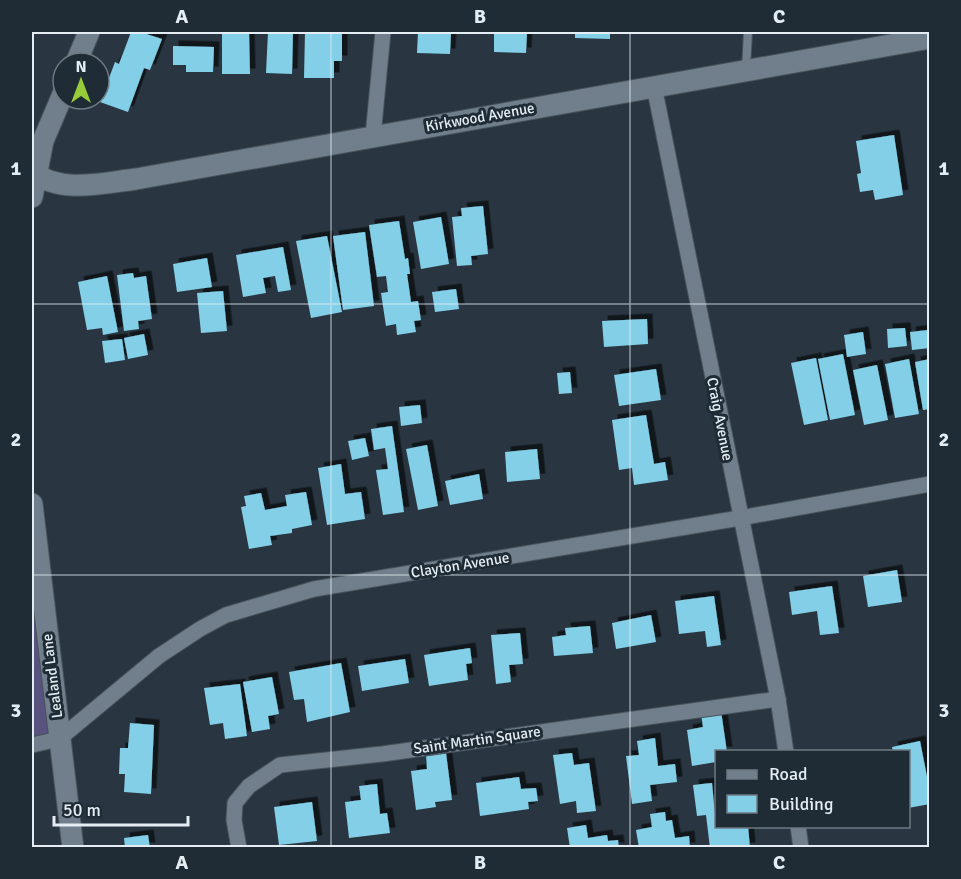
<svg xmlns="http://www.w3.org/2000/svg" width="961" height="879" font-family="Signika,sans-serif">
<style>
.park{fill:#57527e}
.building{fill:#83cfe7;filter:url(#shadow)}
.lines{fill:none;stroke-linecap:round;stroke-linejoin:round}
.lane-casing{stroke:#48535c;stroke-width:10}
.street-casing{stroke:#48535c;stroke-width:17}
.secondary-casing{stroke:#48535c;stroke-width:23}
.lane{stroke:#707f8b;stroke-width:8}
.street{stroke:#707f8b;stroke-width:15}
.secondary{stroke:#707f8b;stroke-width:21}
.grid{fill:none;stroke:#e5edf4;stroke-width:1.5;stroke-opacity:0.55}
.labels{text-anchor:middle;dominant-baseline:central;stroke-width:6;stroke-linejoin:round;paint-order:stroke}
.street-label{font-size:15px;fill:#e5edf4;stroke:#1f2c36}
.neatline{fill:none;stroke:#e5edf4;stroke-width:2}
.grid-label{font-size:20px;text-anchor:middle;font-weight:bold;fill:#e5edf4}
</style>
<defs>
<filter id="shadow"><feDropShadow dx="5.5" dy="-5.5" stdDeviation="0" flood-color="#0009"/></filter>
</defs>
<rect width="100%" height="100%" fill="#293641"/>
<!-- park -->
<polygon class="park" points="32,566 54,740 32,739"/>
<!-- building -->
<g class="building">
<polygon points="131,32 140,32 162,39 150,70 144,68 128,112 100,102 115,62 119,64"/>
<polygon points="222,32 249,32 250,74 222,74"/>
<polygon points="268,32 293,32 292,74 266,73"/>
<polygon points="305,32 342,32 342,61 334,61 334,78 304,78"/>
<polygon points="418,32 451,32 450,54 417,53"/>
<polygon points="494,32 527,32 526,53 494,52"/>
<polygon points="575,32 610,32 610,39 575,38"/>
<polygon points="173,46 214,47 213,72 186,72 186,65 173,65"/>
<polygon points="894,135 903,195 875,200 873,190 860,192 857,174 861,173 856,141"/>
<polygon points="483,206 488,254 471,256 472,265 457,266 452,217 462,216 461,208"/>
<polygon points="441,217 449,264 421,269 413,222"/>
<polygon points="399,221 405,259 408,258 410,274 407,274 411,302 418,301 421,320 414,321 416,332 397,335 396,324 386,326 381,293 388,292 386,276 377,277 369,225"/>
<polygon points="365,232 374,306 343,310 333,236"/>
<polygon points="327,236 342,312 311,318 296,241"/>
<polygon points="283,247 291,290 278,292 275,276 263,278 266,293 243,297 236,255"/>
<polygon points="207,258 212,287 177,292 173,264"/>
<polygon points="133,273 134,278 146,276 152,319 138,321 139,329 124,331 117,275"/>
<polygon points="107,276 118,332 103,335 102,328 87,330 78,282"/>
<polygon points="456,289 459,309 435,312 432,292"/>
<polygon points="223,291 227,331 201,333 197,293"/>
<polygon points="647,319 648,344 604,347 602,321"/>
<polygon points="905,328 907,346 888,348 887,329"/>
<polygon points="928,330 930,348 912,350 910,332"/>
<polygon points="863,332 866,354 847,357 844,335"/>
<polygon points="144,334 148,355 128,359 124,338"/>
<polygon points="122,339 125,360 105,363 102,341"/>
<polygon points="843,354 855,415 830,420 818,359"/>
<polygon points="816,358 828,420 804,425 791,363"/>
<polygon points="909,359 919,414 895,418 885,364"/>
<polygon points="930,359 930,409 923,410 915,362"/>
<polygon points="877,365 888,420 864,425 853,370"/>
<polygon points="656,369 661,400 619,406 614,375"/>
<polygon points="570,372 572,393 559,394 557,373"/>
<polygon points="420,405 422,423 401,426 399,407"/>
<polygon points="646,415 654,464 665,462 668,480 634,485 632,468 619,470 612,420"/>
<polygon points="392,426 404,512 383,515 376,470 388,469 385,448 374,450 371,429"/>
<polygon points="365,438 369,456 352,460 348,441"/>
<polygon points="427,445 438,506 418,510 406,449"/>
<polygon points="537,449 540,479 507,482 505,452"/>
<polygon points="341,464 345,494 361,492 365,519 327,525 318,468"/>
<polygon points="479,474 483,499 450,505 445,481"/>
<polygon points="306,492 312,525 292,529 292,533 270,536 272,545 249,549 241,507 246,506 244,496 261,493 265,510 287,506 285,495"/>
<polygon points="897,570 902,602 868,607 863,576"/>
<polygon points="832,586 839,633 820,635 817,611 792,615 789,592"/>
<polygon points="714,596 721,645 707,647 705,631 679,634 675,601"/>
<polygon points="651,615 656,642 616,649 612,623"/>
<polygon points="590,626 593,653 554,656 552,637 566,635 565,628"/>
<polygon points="520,633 523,664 509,665 511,682 496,684 491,635"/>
<polygon points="470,648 472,663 466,664 468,680 429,686 424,655"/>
<polygon points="405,659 409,683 362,691 358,666"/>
<polygon points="341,663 350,712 307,722 304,699 294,700 289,672"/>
<polygon points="272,677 279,714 268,716 270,729 252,732 243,682"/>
<polygon points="240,684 247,736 225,739 223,723 210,725 204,688"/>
<polygon points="721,711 727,752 716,752 716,762 692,766 687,730 703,727 701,714"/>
<polygon points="130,723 154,725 151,794 124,792 125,774 119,774 120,748 128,748"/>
<polygon points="655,738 658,766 675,764 677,782 650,785 652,801 632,804 626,756 639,755 637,741"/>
<polygon points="920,741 930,792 930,804 908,808 908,752 893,752 892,747"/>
<polygon points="446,753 452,800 435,802 436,807 416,810 411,771 427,769 426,755"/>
<polygon points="572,753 574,765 589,763 596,811 577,813 576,801 560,804 553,755"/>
<polygon points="519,777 521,789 536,788 538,801 528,802 529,809 480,816 476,783"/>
<polygon points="712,783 716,826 748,826 750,848 710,848 706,815 697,816 693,785"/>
<polygon points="377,784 380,814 387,813 390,833 349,838 345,802 361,800 359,786"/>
<polygon points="312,802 317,841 279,845 274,807"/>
<polygon points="665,812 666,821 672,820 675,838 689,836 690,848 639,848 636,830 652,827 650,814"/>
<polygon points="586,825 588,838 607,835 608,841 618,840 619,848 570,848 567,828"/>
<polygon points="148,835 150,848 125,848 124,838"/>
</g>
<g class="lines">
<!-- lane casing -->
<g class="lane-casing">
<polyline id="lane" points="746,69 748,32"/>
</g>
<!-- street casing -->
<g class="street-casing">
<g id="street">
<polyline points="654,86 778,699 786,752"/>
<polyline points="373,136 383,32"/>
<polyline points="32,745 59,739 159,656 200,629 226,615 314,589 740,518 930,484"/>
<polyline points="798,826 801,848"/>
<polyline points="239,848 234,820 235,803 249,786 280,765 382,754 778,699"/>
</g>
</g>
<!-- secondary casing -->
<g class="secondary-casing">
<g id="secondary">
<polyline points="76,63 89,32"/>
<path d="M 32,172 C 62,194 102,183 136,179 L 930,38"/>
<polyline points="32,197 43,141 63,94"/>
<polyline points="32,504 73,848"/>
</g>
</g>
<!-- lane -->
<use href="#lane" class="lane"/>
<!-- street -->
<use href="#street" class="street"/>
<!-- secondary -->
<use href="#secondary" class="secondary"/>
</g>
<!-- grid -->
<path class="grid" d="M 331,32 L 331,848M 630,32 L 630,848M 32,304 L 930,304M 32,575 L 930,575"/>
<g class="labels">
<!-- street labels -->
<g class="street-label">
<text transform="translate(480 117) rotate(-10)">Kirkwood Avenue</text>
<text transform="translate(720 419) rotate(79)">Craig Avenue</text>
<text transform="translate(460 565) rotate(-9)">Clayton Avenue</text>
<text transform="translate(52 676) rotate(-97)">Lealand Lane</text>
<text transform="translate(477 740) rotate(-8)">Saint Martin Square</text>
</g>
</g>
<!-- border -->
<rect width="961" height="879" fill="none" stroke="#1f2c36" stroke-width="66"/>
<!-- legend -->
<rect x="715" y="750" width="195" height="78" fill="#1f2c36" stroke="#6e7982" stroke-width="1.5"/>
<rect x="727" y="770" width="30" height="9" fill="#707f8b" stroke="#6e7982" stroke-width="1.5"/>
<text x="769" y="780" font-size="18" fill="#e5edf4">Road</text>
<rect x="727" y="795" width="30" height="18" fill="#83cfe7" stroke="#6e7982" stroke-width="1.5"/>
<text x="769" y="810" font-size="18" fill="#e5edf4">Building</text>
<!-- north arrow -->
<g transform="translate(81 81)"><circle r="28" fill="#1f2c36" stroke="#6e7982" stroke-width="1.5"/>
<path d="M0-4.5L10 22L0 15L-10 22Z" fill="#96cc39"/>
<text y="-9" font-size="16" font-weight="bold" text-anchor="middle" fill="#e5edf4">N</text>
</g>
<!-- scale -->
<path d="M54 816v9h134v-9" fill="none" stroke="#e5edf4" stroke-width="3"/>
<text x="63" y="816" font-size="18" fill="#e5edf4" stroke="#1f2c36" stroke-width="4.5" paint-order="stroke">50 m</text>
<rect x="33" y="33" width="895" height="813" class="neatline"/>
<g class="grid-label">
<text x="182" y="23">A</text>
<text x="480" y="23">B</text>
<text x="779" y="23">C</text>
<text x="16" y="175">1</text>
<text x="944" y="175">1</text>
<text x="16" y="446">2</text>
<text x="944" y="446">2</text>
<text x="16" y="717">3</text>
<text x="944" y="717">3</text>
<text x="182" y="869">A</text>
<text x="480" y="869">B</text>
<text x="779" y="869">C</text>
</g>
</svg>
